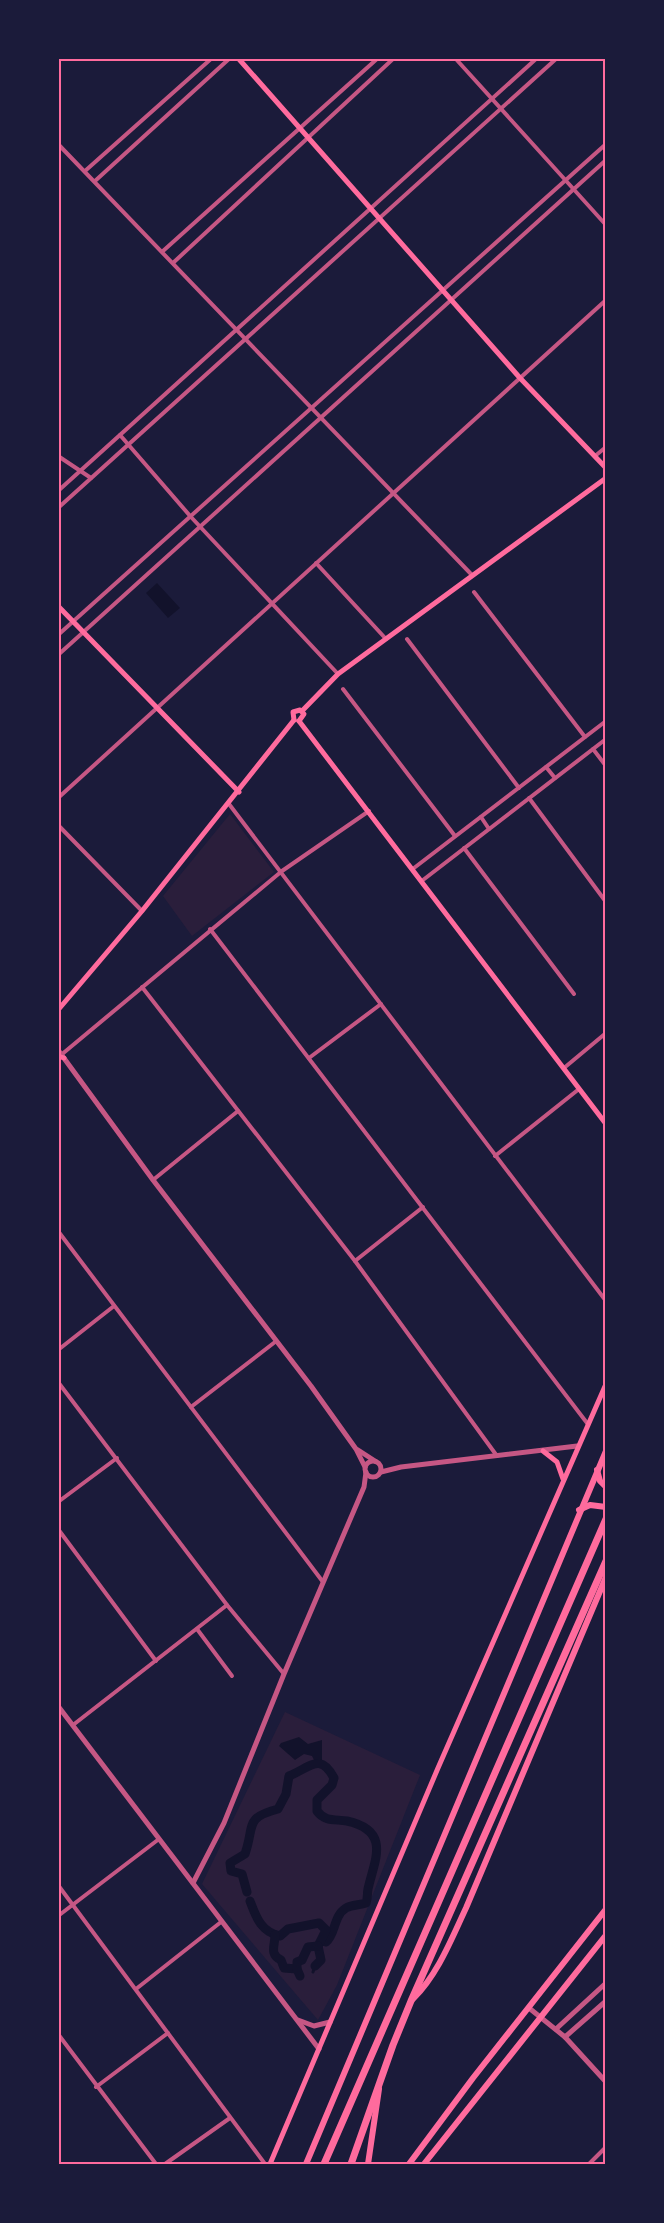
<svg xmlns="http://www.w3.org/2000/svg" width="664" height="2223" font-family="Inter,sans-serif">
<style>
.green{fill:#2a1e3b}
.water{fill:#12122b}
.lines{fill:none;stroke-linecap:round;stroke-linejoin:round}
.stream{stroke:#12122b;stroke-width:3}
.canal{stroke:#12122b;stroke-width:9}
.minor{stroke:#c65784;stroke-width:4}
.tertiary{stroke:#c65784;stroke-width:5}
.secondary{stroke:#ff6b9d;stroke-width:5}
.primary{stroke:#ff6b9d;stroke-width:6}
.trunk{stroke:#ff6b9d;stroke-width:7}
.neatline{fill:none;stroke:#ff6b9d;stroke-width:2}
</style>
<rect width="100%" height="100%" fill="#1b1b3a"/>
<!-- green -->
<g class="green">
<polygon points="230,814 274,872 192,936 163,896"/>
<polygon points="285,1712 420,1775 337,1985 318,2020 202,1884"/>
</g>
<!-- water -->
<g class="water">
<polygon points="157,583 180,608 168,618 146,593"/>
<polygon points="299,1737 308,1744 322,1740 322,1763 316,1764 312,1756 304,1754 295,1760 279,1746 281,1743"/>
</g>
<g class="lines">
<!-- stream -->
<polyline class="stream" points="313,1972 315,1966"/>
<!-- canal -->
<g class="canal">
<path d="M 247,1892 L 242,1874 L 231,1871 L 230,1863 L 245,1854 C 255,1825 244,1818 278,1809 L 286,1794 L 289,1776 C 311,1767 320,1752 334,1778 L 332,1785 L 317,1800 L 317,1811 C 325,1822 335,1819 347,1821 C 392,1831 374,1861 368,1889 C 367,1894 368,1898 366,1903 C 360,1905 351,1905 346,1908 C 333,1916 336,1934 326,1942 L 323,1941"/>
<path d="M 250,1901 C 256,1917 261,1932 280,1936 L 288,1929 L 319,1923 L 326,1930 L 318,1946 L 321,1960 L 315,1966"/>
<path d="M 275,1935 C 275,1946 269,1954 281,1960 L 284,1968 L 297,1969"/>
<polyline points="300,1976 297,1969 297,1962 302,1960 308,1947 318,1946"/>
</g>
<!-- minor -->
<g class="minor">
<polyline points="455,58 606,225"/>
<polyline points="58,144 471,574"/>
<polyline points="85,171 212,58"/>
<polyline points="95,181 230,58"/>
<polyline points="163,251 378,58"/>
<polyline points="174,262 394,58"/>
<polyline points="120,435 191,517 338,674"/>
<polyline points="58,456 91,478"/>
<polyline points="595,456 606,447"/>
<polyline points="58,491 537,58"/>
<polyline points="58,508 557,58"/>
<polyline points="316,563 386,639"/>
<polyline points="474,592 585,737"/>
<polyline points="58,635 606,144"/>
<polyline points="407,639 519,788"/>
<polyline points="58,655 606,160"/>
<polyline points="343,689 455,836"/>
<polyline points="593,749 606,766"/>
<polyline points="546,767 555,778"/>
<polyline points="58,798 606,300"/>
<polyline points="529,798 606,902"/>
<polyline points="229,804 606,1301"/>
<polyline points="481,817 489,829"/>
<polyline points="58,825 142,911"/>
<polyline points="464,848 574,994"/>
<polyline points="414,868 606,721"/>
<polyline points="423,880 606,739"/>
<polyline points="210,929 587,1423"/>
<polyline points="142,987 355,1261 497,1456"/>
<polyline points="61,1055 282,871 369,811"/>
<polyline points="309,1058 381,1004"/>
<polyline points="564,1068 606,1033"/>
<polyline points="495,1156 579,1089"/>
<polyline points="153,1180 238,1111"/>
<polyline points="58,1231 323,1582"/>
<polyline points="355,1261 423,1207"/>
<polyline points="58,1350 114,1306"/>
<polyline points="58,1382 227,1605 284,1674"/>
<polyline points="191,1407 275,1342"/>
<polyline points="58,1502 117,1458"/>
<polyline points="58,1529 156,1661"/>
<polyline points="197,1629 232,1676"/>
<polyline points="73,1725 227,1605"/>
<polyline points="58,1885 265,2164"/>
<polyline points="58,1916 159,1839"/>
<polyline points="136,1989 221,1922"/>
<polyline points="58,2034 156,2164"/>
<polyline points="96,2087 168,2033"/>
<polyline points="165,2164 230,2118"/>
<polyline points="589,2164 606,2147"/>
</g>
<!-- tertiary -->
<g class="tertiary">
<polyline points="58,60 60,58"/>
<polyline points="58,1050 153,1180 311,1386 356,1449 365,1467"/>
<polyline points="358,1450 375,1461"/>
<circle cx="373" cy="1469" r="8"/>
<polyline points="381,1472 401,1467 577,1446"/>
<polyline points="58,1706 319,2049"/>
<polyline points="193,1883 224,1823 284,1674 364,1487 366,1472"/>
<polyline points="529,2008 565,2037 606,2082"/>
<polyline points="298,2020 314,2026 330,2022"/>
<polyline points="556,2029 606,1983"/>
<polyline points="565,2037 606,2001"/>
</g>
<!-- secondary -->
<g class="secondary">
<polyline points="238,58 520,378 606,468"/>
<polyline points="58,606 239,792"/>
<polyline points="302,711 338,674 606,478"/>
<polyline points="294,720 293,712 300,710 304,714 299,721"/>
<polyline points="299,721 606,1124"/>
<polyline points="58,1010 142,911 294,720"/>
<polyline points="58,1056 64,1058"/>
<polyline points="543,1451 557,1462 563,1479"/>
<polyline points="270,2164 438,1768 606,1384"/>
</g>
<!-- primary -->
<g class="primary">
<polyline points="597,1470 600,1481 606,1487"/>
<polyline points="579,1510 590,1505 606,1507"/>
<path d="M 413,1999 C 438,1974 451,1940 466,1908 L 606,1577"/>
<polyline points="306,2164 606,1451"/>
<polyline points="368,2164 379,2089"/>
<polyline points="409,2164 473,2078 606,1909"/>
<polyline points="424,2164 606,1935"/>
</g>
<!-- trunk -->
<g class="trunk">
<polyline points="324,2164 606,1519"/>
<polyline points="351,2164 393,2045 411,2001 606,1561"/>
</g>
</g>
<!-- border -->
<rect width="664" height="2223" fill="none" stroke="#1b1b3a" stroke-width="120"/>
<rect x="60" y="60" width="544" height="2103" class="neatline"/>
</svg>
